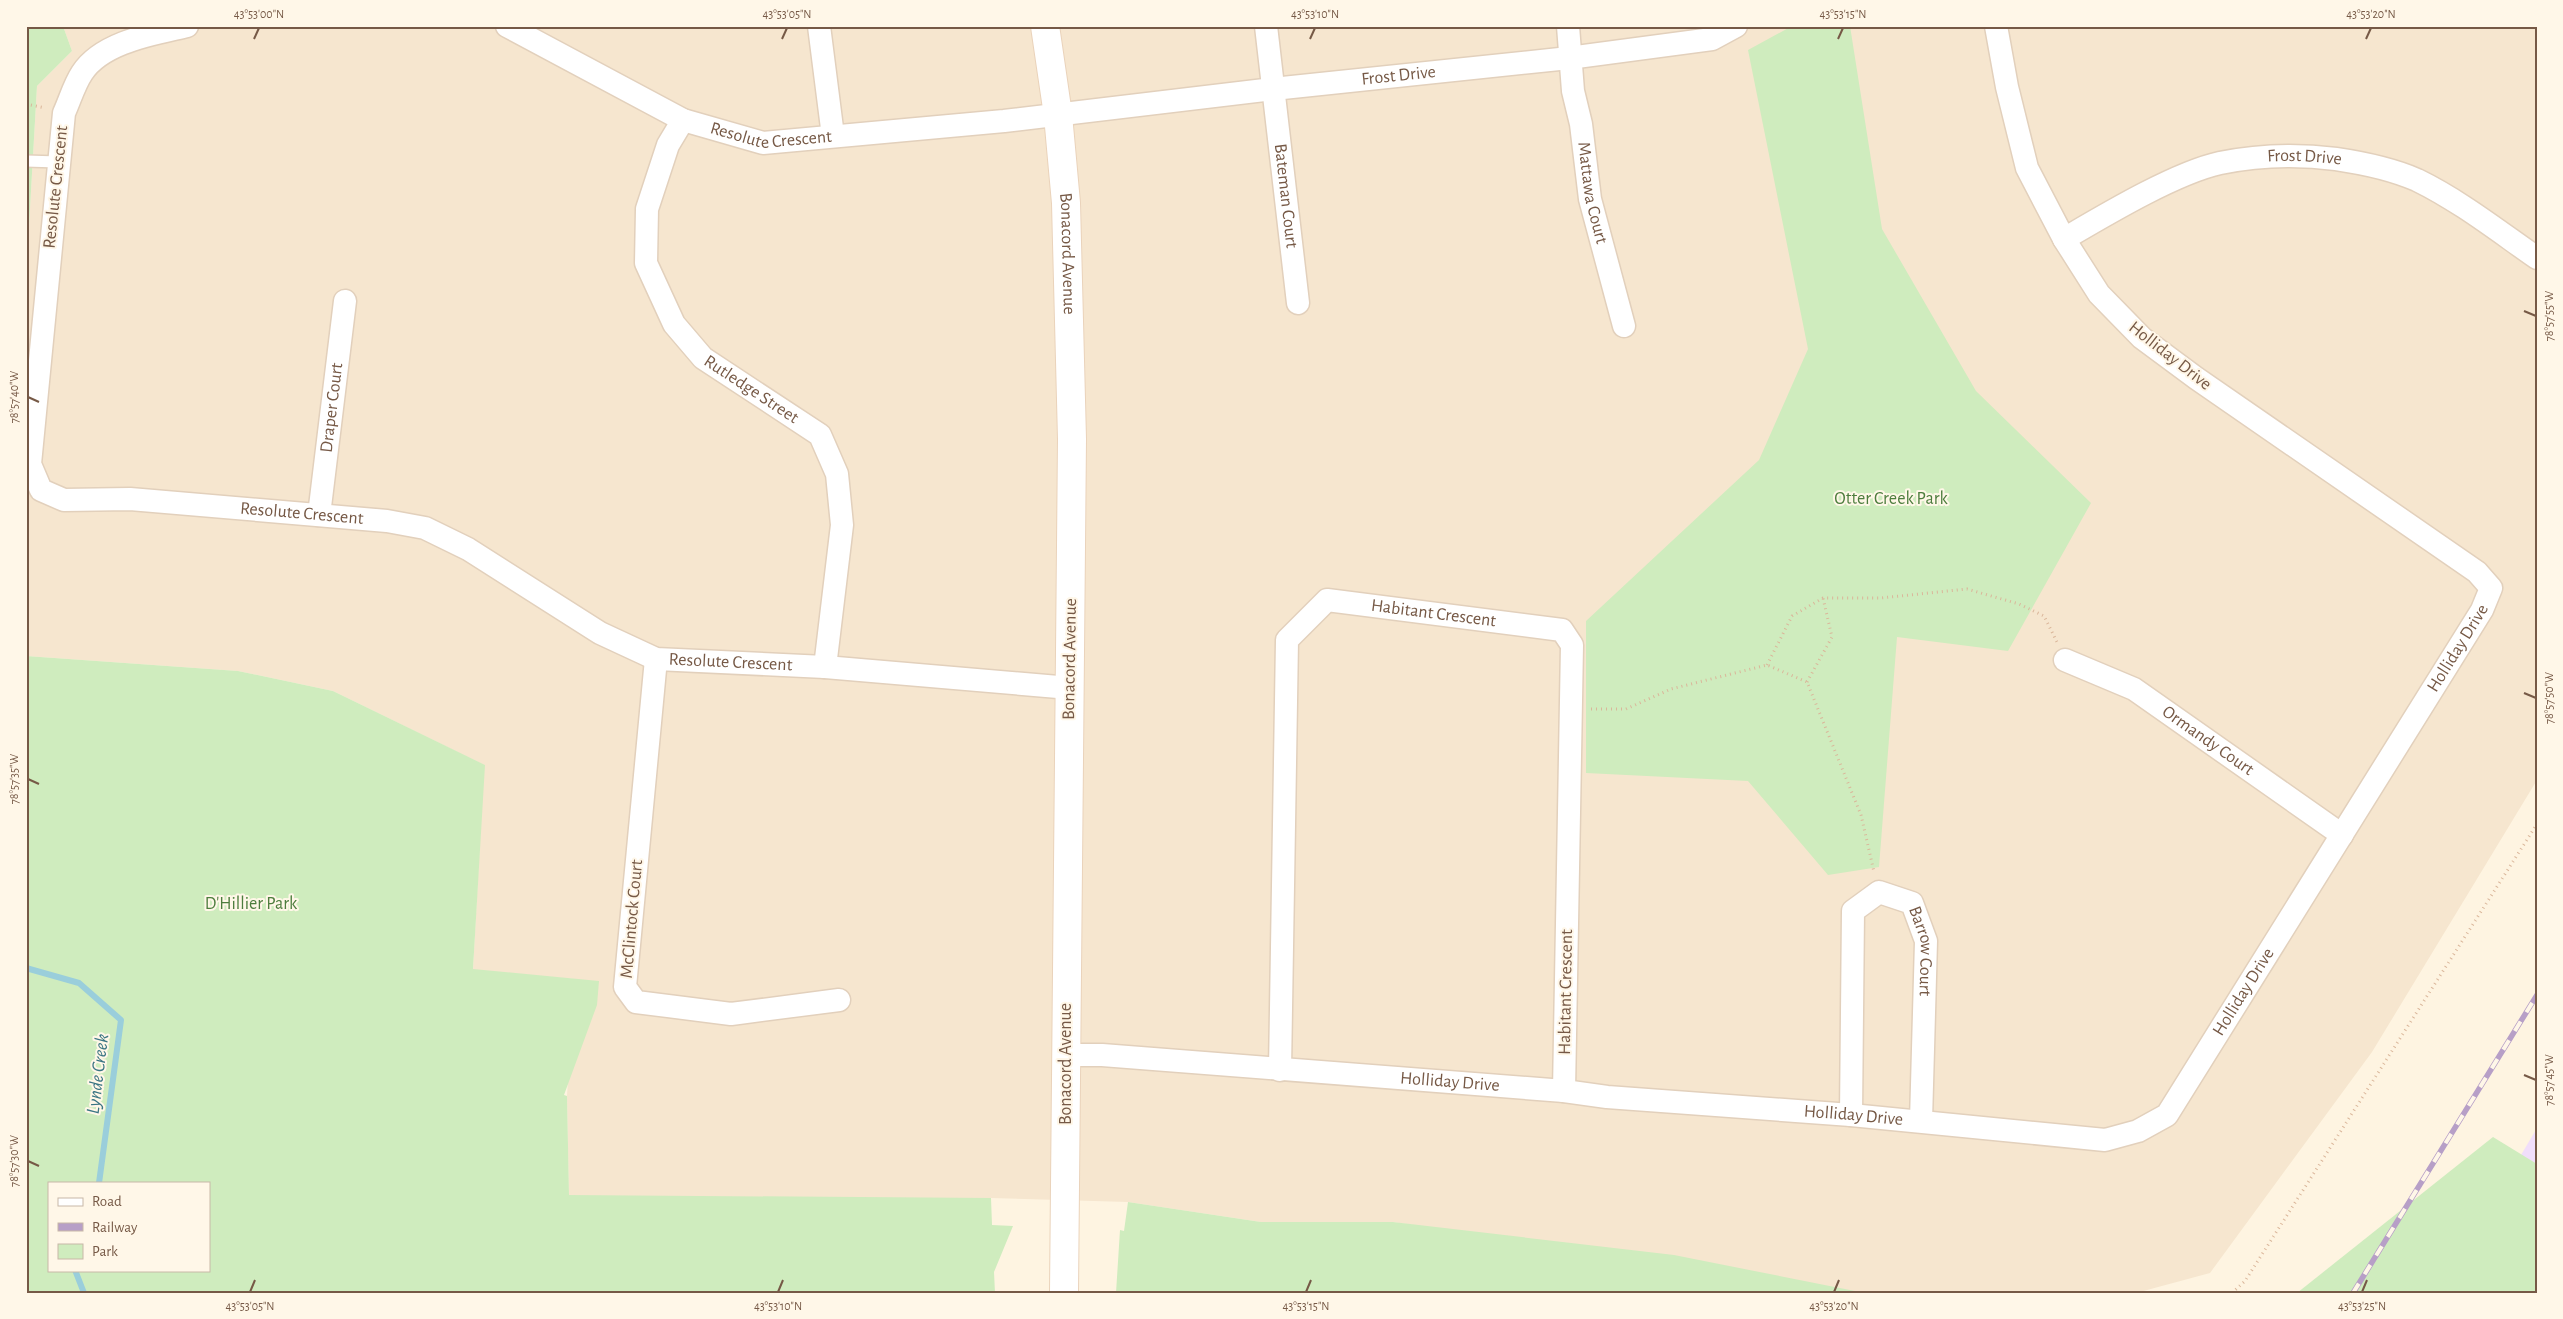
<svg xmlns="http://www.w3.org/2000/svg" width="2563" height="1319" font-family="'Alegreya Sans',sans-serif">
<style>
.residential{fill:#f6e6cf}
.education{fill:#f1defa}
.green{fill:#cfecbe;fill-rule:evenodd}
.lines{fill:none;stroke-linecap:round;stroke-linejoin:round}
.stream{stroke:#9acedb;stroke-width:6}
.lane-casing{stroke:#e2d0bc;stroke-width:14}
.street-casing{stroke:#e2d0bc;stroke-width:25}
.secondary-casing{stroke:#ead3bb;stroke-width:30}
.path{stroke:#dab69a;stroke-width:3;stroke-dasharray:1 4;stroke-linecap:butt}
.lane{stroke:#fff;stroke-width:11}
.street{stroke:#fff;stroke-width:22}
.secondary{stroke:#fff;stroke-width:28}
.rail-casing{stroke:#b79fc7;stroke-width:5.5}
.rail{stroke:#fff7e8;stroke-width:4;stroke-dasharray:11;stroke-linecap:butt}
.ticks{fill:none;stroke:#765946;stroke-width:2}
.labels{text-anchor:middle;dominant-baseline:central;stroke-width:4;stroke-linejoin:round;paint-order:stroke}
.street-label{font-size:18px;fill:#765946;stroke:#fff7e8}
.park-label{font-size:18px;fill:#4d7d3d;stroke:#fff7e8}
.water-label{font-size:19px;font-style:italic;fill:#3b7584;stroke:#fff7e8}
.neatline{fill:none;stroke:#765946;stroke-width:2}
.ticks-label{font-size:12px;text-anchor:middle;fill:#765946}
</style>
<rect width="100%" height="100%" fill="#fef4e1"/>
<!-- residential -->
<polygon class="residential" points="63,26 2537,26 2537,780 2372,1052 2210,1273 2136,1293 1863,1293 1393,1222 1261,1222 1128,1202 991,1198 569,1200 567,1096 574,979 473,970 484,765 333,691 238,671 26,656 26,226 29,226 37,86 72,51"/>
<!-- education -->
<polygon class="education" points="2537,1128 2537,1164 2521,1155"/>
<!-- green -->
<g class="green">
<polygon points="26,26 63,26 72,51 37,86 29,226 26,226"/>
<polygon points="1792,26 1850,26 1882,229 1976,391 2091,503 2008,651 1897,637 1879,867 1828,875 1748,781 1586,773 1586,621 1759,460 1808,349 1748,50"/>
<path d="M 26,656 L 238,671 L 333,691 L 485,765 L 473,969 L 599,981 L 597,1005 L 564,1095 L 567,1096 L 569,1195 L 991,1198 L 992,1225 L 1013,1226 L 994,1272 L 995,1293 L 26,1293 ZM 49,1183 L 209,1183 L 209,1270 L 49,1270 Z"/>
<polygon points="2493,1137 2537,1164 2537,1293 2297,1293"/>
<polygon points="1128,1202 1261,1222 1393,1222 1674,1255 1865,1293 1116,1293 1120,1230 1124,1231"/>
</g>
<g class="lines">
<!-- stream -->
<g class="stream">
<polyline points="26,968 79,983 121,1020 99,1183"/>
<polyline points="75,1270 84,1293"/>
</g>
<!-- lane casing -->
<g class="lane-casing">
<polyline id="lane" points="26,161 58,162"/>
</g>
<!-- street casing -->
<g class="street-casing">
<g id="street">
<path id="s1" d="M 187,26 C 153,34 102,42 82,73 C 74,85 70,100 64,113 L 30,464 L 41,490 L 64,500 L 130,499 L 387,521 L 425,528 L 468,549 L 600,633 L 656,659 L 825,667 L 1070,688"/>
<path id="s2" d="M 507,26 L 683,120 L 763,143 L 1004,121 L 1273,89 L 1569,58 L 1712,39 L 1736,26"/>
<polyline points="819,26 833,136"/>
<path id="s3" d="M 1266,26 L 1298,303"/>
<path id="s4" d="M 1568,26 L 1573,91 L 1581,124 L 1590,199 L 1624,326"/>
<path id="s5" d="M 683,120 L 668,145 L 647,209 L 646,263 L 674,324 L 703,358 L 820,435 L 837,474 L 842,525 L 825,667"/>
<path id="s6" d="M 2064,239 C 2105,215 2175,173 2220,163 C 2259,155 2297,154 2336,159 C 2363,163 2392,169 2417,180 C 2460,201 2498,231 2537,258"/>
<path id="s7" d="M 319,515 L 345,301"/>
<polyline points="656,659 625,987 636,1002 731,1014 839,1000"/>
<path id="s8" d="M 2065,660 L 2134,689 L 2342,835"/>
<path id="s9" d="M 1066,1055 L 1102,1055 L 1564,1091 L 1607,1097 L 1851,1115 L 2105,1140 L 2138,1131 L 2167,1115 L 2482,610 L 2491,588 L 2477,572 L 2196,378 L 2142,338 L 2099,294 L 2064,239 L 2027,168 L 2007,87 L 1996,26"/>
<path id="s10" d="M 1280,1070 L 1287,640 L 1327,600 L 1562,630 L 1572,645 L 1564,1091"/>
<path id="s11" d="M 1851,1115 L 1853,911 L 1879,892 L 1912,903 L 1926,941 L 1921,1121"/>
</g>
</g>
<!-- secondary casing -->
<g class="secondary-casing">
<g id="secondary">
<path id="s12" d="M 1045,26 L 1058,115 L 1066,203 L 1072,439 L 1064,1293"/>
</g>
</g>
<!-- path -->
<g class="path">
<polyline points="26,104 45,108"/>
<polyline points="1767,665 1792,616 1823,598 1881,598 1967,589 2019,604 2044,616 2057,642"/>
<polyline points="1807,682 1832,637 1823,598"/>
<polyline points="1591,709 1626,709 1671,689 1767,665 1807,682 1861,815 1874,872"/>
<polyline points="2232,1293 2245,1281 2537,824"/>
</g>
<!-- lane -->
<use href="#lane" class="lane"/>
<!-- street -->
<use href="#street" class="street"/>
<!-- secondary -->
<use href="#secondary" class="secondary"/>
<!-- rail casing -->
<g class="rail-casing">
<polyline id="rail" points="2353,1293 2537,995"/>
</g>
<!-- rail -->
<use href="#rail" class="rail"/>
</g>
<!-- ticks -->
<path class="ticks" d="M 254,39 L 259,28M 782,39 L 787,28M 1310,39 L 1315,28M 1838,39 L 1843,28M 2366,39 L 2371,28M 2524,311 L 2536,316M 28,397 L 39,402M 2524,693 L 2536,698M 28,779 L 39,784M 2524,1075 L 2536,1080M 28,1161 L 39,1166M 250,1292 L 255,1280M 778,1292 L 783,1280M 1306,1292 L 1311,1280M 1834,1292 L 1839,1280M 2362,1292 L 2367,1280"/>
<g class="labels">
<!-- street labels -->
<g class="street-label">
<text stroke="none"><textPath href="#s2" startOffset="922">Frost Drive</textPath></text>
<text stroke="none"><textPath href="#s2" startOffset="290">Resolute Crescent</textPath></text>
<text stroke="none"><textPath href="#s6" startOffset="259">Frost Drive</textPath></text>
<text transform="translate(56 187) rotate(-84)">Resolute Crescent</text>
<text stroke="none"><textPath href="#s4" startOffset="169">Mattawa Court</textPath></text>
<text stroke="none"><textPath href="#s3" startOffset="171">Bateman Court</textPath></text>
<text stroke="none"><textPath href="#s12" startOffset="229">Bonacord Avenue</textPath></text>
<text transform="translate(2170 356) rotate(38)">Holliday Drive</text>
<text stroke="none"><textPath href="#s5" startOffset="320">Rutledge Street</textPath></text>
<text stroke="none"><textPath href="#s7" startOffset="108">Draper Court</textPath></text>
<text stroke="none"><textPath href="#s1" startOffset="806">Resolute Crescent</textPath></text>
<text stroke="none"><textPath href="#s10" startOffset="594">Habitant Crescent</textPath></text>
<text stroke="none"><textPath href="#s9" startOffset="1660">Holliday Drive</textPath></text>
<text transform="translate(1070 659) rotate(-89)">Bonacord Avenue</text>
<text stroke="none"><textPath href="#s1" startOffset="1271">Resolute Crescent</textPath></text>
<text stroke="none"><textPath href="#s8" startOffset="165">Ormandy Court</textPath></text>
<text transform="translate(632 919) rotate(-85)">McClintock Court</text>
<text stroke="none"><textPath href="#s11" startOffset="321">Barrow Court</textPath></text>
<text transform="translate(1566 992) rotate(-89)">Habitant Crescent</text>
<text stroke="none"><textPath href="#s9" startOffset="1255">Holliday Drive</textPath></text>
<text transform="translate(1066 1064) rotate(-90)">Bonacord Avenue</text>
<text stroke="none"><textPath href="#s9" startOffset="385">Holliday Drive</textPath></text>
<text stroke="none"><textPath href="#s9" startOffset="790">Holliday Drive</textPath></text>
</g>
<!-- park labels -->
<g class="park-label">
<text x="1891" y="499">Otter Creek Park</text>
<text x="251" y="904">D'Hillier Park</text>
</g>
<!-- water labels -->
<g class="water-label">
<text transform="translate(98 1074) rotate(-83)">Lynde Creek</text>
</g>
</g>
<!-- border -->
<rect width="2563" height="1319" fill="none" stroke="#fff7e8" stroke-width="55"/>
<!-- legend -->
<rect x="48" y="1182" width="162" height="90" fill="#fff7e8" stroke="#c8b8a7"/>
<rect x="58" y="1198" width="25" height="8" fill="#ffffff" stroke="#c8b8a7"/>
<text x="92" y="1206" font-size="15" fill="#765946">Road</text>
<rect x="58" y="1223" width="25" height="8" fill="#b79fc7" stroke="#c8b8a7"/>
<text x="92" y="1232" font-size="15" fill="#765946">Railway</text>
<rect x="58" y="1244" width="25" height="15" fill="#cfecbe" stroke="#c8b8a7"/>
<text x="92" y="1256" font-size="15" fill="#765946">Park</text>
<rect x="28" y="28" width="2508" height="1264" class="neatline"/>
<g class="ticks-label">
<text x="259" y="18">43°53'00"N</text>
<text x="787" y="18">43°53'05"N</text>
<text x="1315" y="18">43°53'10"N</text>
<text x="1843" y="18">43°53'15"N</text>
<text x="2371" y="18">43°53'20"N</text>
<text transform="translate(2549 316) rotate(-90)" y="4">78°57'55"W</text>
<text transform="translate(14 397) rotate(-90)" y="4">78°57'40"W</text>
<text transform="translate(2549 698) rotate(-90)" y="4">78°57'50"W</text>
<text transform="translate(14 779) rotate(-90)" y="4">78°57'35"W</text>
<text transform="translate(2549 1080) rotate(-90)" y="4">78°57'45"W</text>
<text transform="translate(14 1161) rotate(-90)" y="4">78°57'30"W</text>
<text x="250" y="1310">43°53'05"N</text>
<text x="778" y="1310">43°53'10"N</text>
<text x="1306" y="1310">43°53'15"N</text>
<text x="1834" y="1310">43°53'20"N</text>
<text x="2362" y="1310">43°53'25"N</text>
</g>
</svg>
